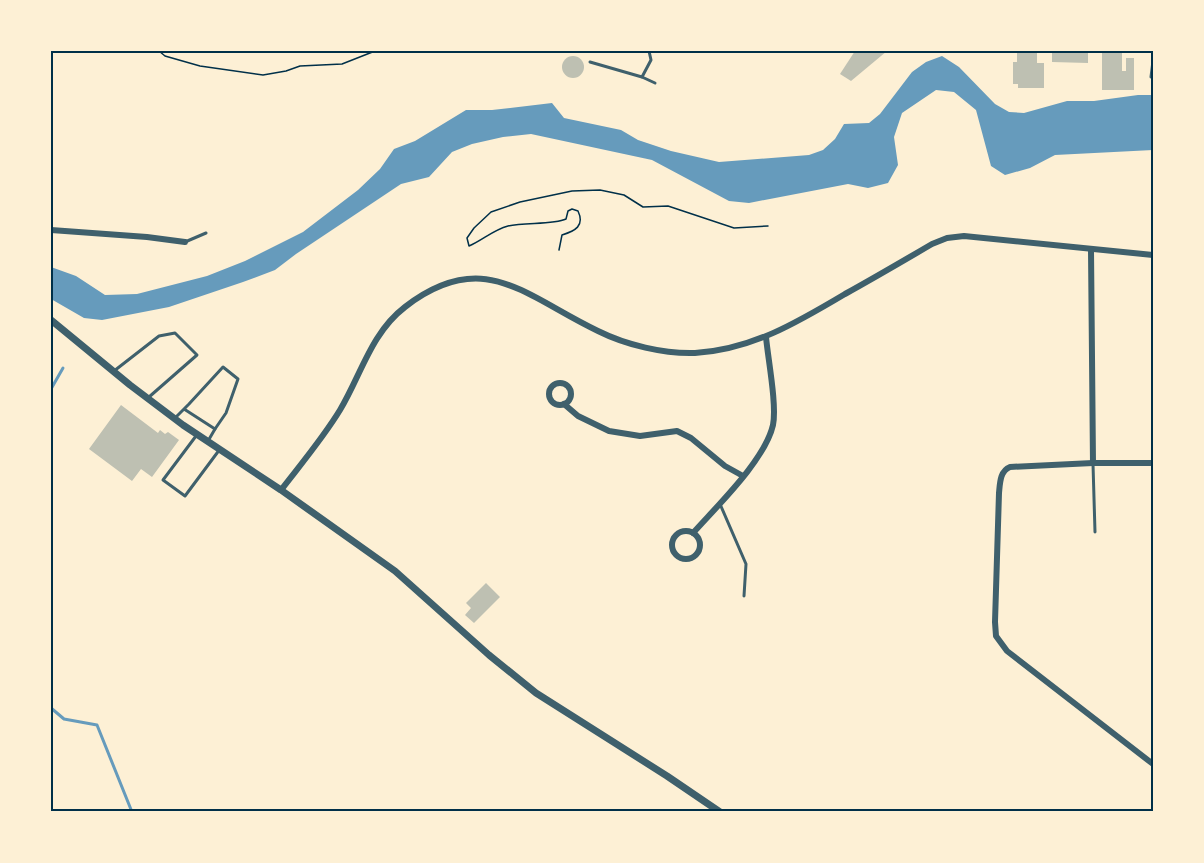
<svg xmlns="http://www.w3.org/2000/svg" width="1204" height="863" font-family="Barlow,sans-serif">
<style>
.water{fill:#669bbc}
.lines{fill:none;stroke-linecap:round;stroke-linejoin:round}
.stream{stroke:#669bbc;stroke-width:3}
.building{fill:#bec0b2}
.path{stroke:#003049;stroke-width:1.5}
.service{stroke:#3f606c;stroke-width:3}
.minor{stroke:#3f606c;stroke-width:6}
.tertiary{stroke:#3f606c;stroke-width:7}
.neatline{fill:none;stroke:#003049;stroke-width:2}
</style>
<rect width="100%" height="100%" fill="#fdf0d5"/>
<!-- water -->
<polygon class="water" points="942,56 959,67 995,104 1009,112 1024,113 1067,101 1094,101 1138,95 1153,95 1153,150 1055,155 1030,168 1005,175 991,166 976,110 954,92 936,90 902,113 894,137 898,165 888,183 868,188 848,184 749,203 729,201 652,160 531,134 503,137 472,144 452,152 429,177 401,184 296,254 275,270 243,282 169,307 102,320 84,318 51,299 51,267 76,276 105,295 137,294 207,276 245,261 303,232 358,190 380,169 394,149 415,141 466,110 492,110 552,103 564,118 621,130 638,140 671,151 719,162 809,155 823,150 835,139 844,124 869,123 880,114 912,72 926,62"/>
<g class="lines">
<!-- stream -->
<g class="stream">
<polyline points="51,389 63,368"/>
<polyline points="51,708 64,719 97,725 132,812"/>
</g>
</g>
<!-- building -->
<g class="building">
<polygon points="855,51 887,51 851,81 840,74"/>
<polygon points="1017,51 1037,51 1037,63 1044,63 1044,88 1018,88 1018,84 1013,84 1013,62 1017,62"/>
<polygon points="1052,51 1088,51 1088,63 1052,62"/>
<polygon points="1102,51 1122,51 1122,71 1126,71 1126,58 1134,58 1134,90 1102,90"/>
<circle cx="573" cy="67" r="11"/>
<polygon points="121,405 158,433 160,430 165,434 168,432 179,440 152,477 141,469 132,481 89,449"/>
<polygon points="486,583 500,597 474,623 465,615 471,608 466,603"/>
</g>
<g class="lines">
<!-- path -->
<g class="path">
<polyline points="159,51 165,56 200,66 263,75 286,71 300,66 342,64 375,51"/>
<path d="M 559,250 L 562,235 C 575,231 585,226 578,211 L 572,209 L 568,211 L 566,219 C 553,225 525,222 508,226 C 493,230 483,240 469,246 L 467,238 L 474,228 L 491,212 L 520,202 L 572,191 L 600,190 L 624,195 L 643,207 L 668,206 L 734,228 L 768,226"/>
</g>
<!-- service -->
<g class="service">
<polyline points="590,62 642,77 651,60 649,51"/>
<polyline points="642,77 655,83"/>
<polyline points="1151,77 1153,61"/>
<polyline points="185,242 206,233"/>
<polyline points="114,371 159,336 175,333 197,355 149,397"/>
<polyline points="176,417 189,404 223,367 238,379 226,413 215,429 184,409"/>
<polyline points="196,436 163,480 185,496 220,449"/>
<polyline points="208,441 215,429"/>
<polyline points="1093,464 1095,532"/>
<polyline points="720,504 746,564 744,596"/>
</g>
<!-- minor -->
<g class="minor">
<polyline points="51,230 147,237 185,242"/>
<polyline points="1091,250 1093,463"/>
<circle cx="560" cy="394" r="11"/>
<polyline points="564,404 578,416 609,431 640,436 677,431 691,438 725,466 743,476"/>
<path d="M 1153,463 L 1093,463 L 1010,467 C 1000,471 1000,483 999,493 L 995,622 L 996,636 L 1007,651 L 1153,764"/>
<path d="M 281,490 C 301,464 323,438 340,410 C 361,375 371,333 405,307 C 484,246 526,297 598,331 C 626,345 664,354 695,353 C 751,350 798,322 845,294 C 874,278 903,261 932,244 L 947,238 L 964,236 L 1153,255"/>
<circle cx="686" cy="545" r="14"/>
<path d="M 693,533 C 717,506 765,460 773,425 C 777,405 768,359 766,337"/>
</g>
<!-- tertiary -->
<polyline class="tertiary" points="51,320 130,385 183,425 281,490 395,571 489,655 536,693 667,776 720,812"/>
</g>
<!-- border -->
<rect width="1204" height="863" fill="none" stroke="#fdf0d5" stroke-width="105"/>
<rect x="52" y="52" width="1100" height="758" class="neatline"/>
</svg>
